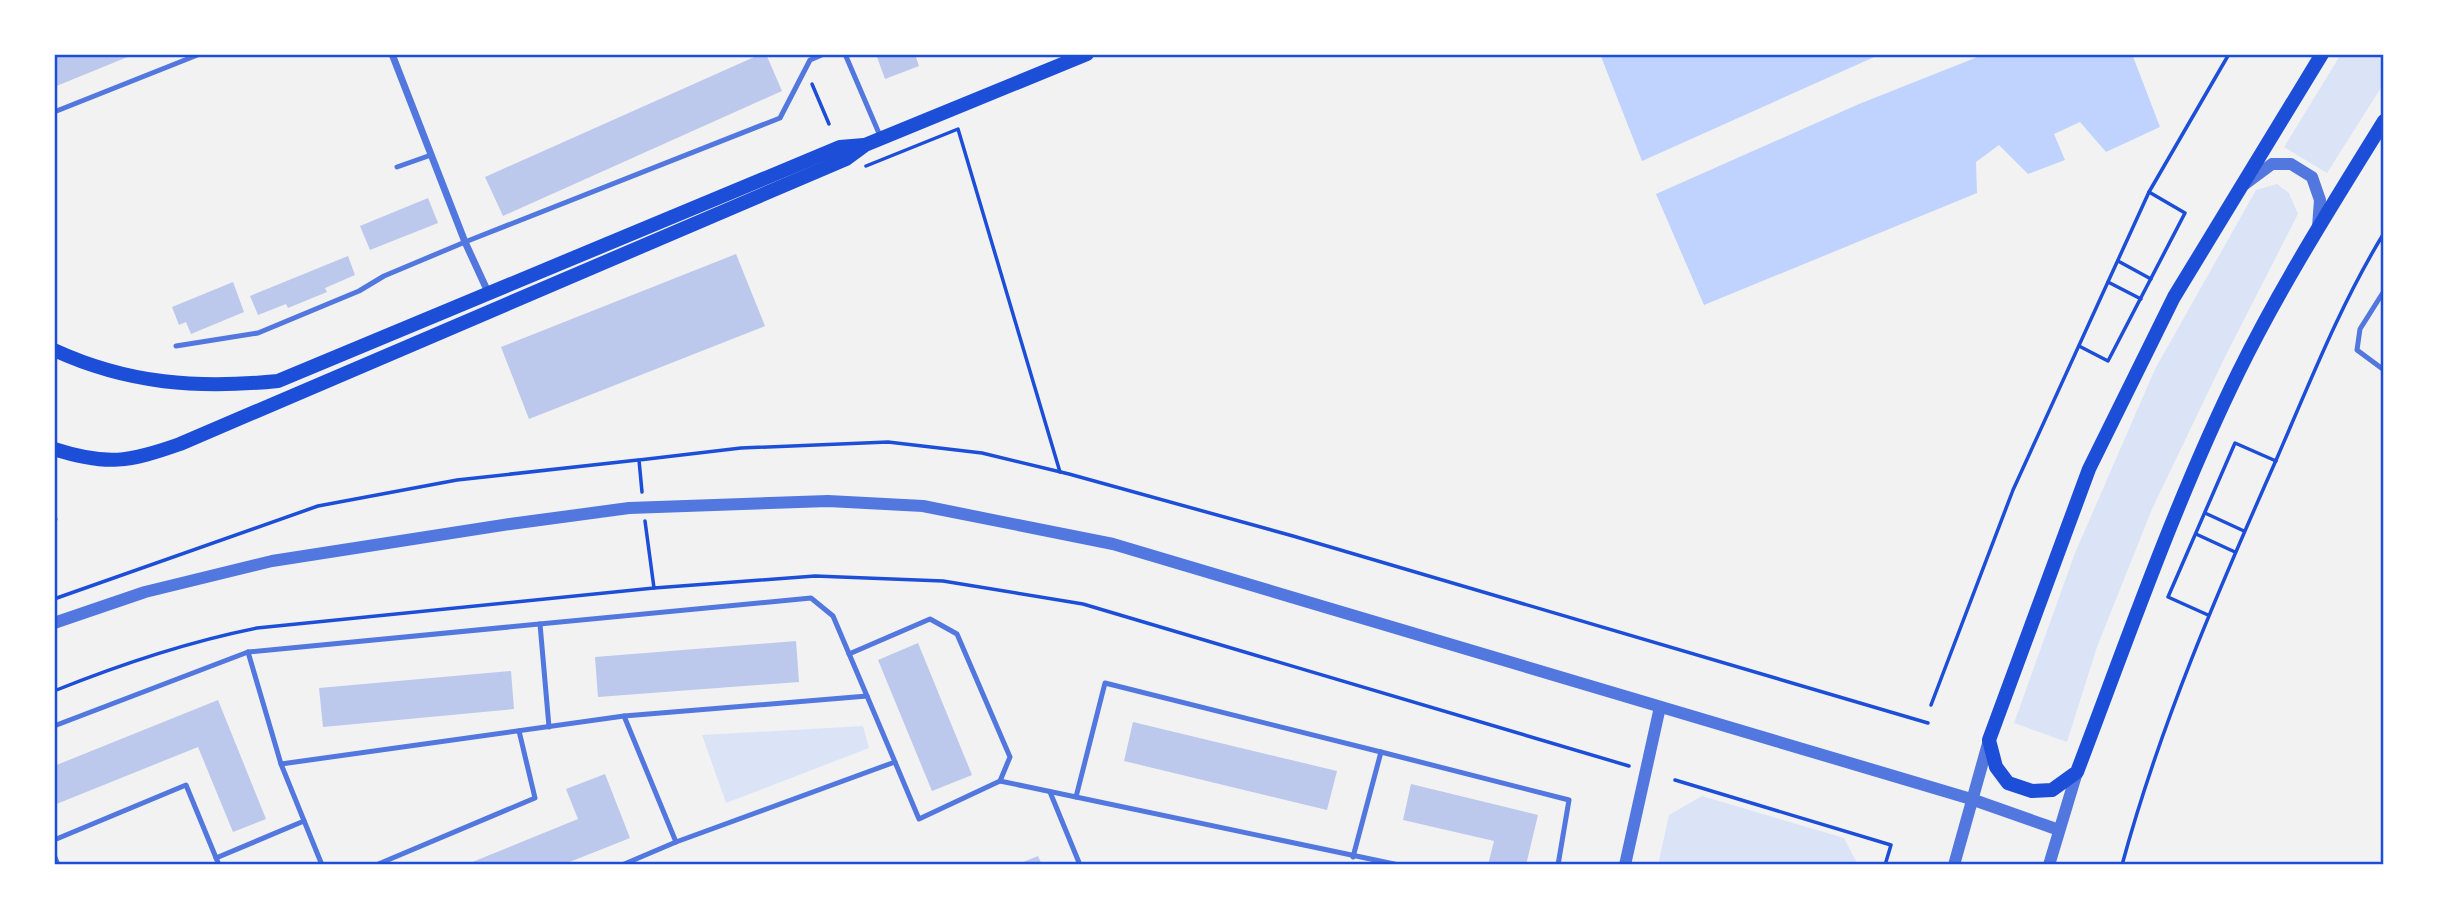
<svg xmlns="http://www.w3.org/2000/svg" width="2438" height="919" font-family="Roboto,sans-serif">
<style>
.green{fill:#dbe4f7}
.water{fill:#bfd3fe}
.building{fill:#bdc9ec}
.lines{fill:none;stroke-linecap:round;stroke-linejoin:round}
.path{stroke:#1d4ed8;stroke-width:3.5}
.service{stroke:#5277de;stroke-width:5}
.minor{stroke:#5277de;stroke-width:7}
.tertiary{stroke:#5277de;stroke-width:12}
.secondary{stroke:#1d4ed8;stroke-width:14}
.neatline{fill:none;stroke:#1d4ed8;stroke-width:2.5}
</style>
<rect width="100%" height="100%" fill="#f2f2f2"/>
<!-- green -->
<g class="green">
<polygon points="2341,54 2381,54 2384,56 2384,83 2327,173 2284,147"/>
<polygon points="2277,184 2289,193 2298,214 2226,355 2152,509 2097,647 2067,742 2014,723 2075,553 2155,369 2256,190"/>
<polygon points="863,726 869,748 726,803 702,735"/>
<polygon points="1702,796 1844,838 1858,865 1658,865 1669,815"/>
</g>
<!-- water -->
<g class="water">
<polygon points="1600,54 1881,54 1642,161"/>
<polygon points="1985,54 2132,54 2160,127 2106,152 2080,122 2054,134 2065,160 2028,174 1999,145 1976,162 1977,193 1704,305 1656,194 1859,104"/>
</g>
<!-- building -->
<g class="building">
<polygon points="54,54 135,54 54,87"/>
<polygon points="761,54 766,54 782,91 503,216 485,177"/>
<polygon points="876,54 915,54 919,66 885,79"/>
<polygon points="428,198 438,223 370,250 360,226"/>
<polygon points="736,254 765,326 529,419 501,347"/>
<polygon points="348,256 355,275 325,288 327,292 288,308 286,304 258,315 250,296"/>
<polygon points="233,282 244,312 191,334 186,322 179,325 172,307"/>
<polygon points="796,641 799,682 598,697 595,657"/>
<polygon points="918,643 972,775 932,791 878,660"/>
<polygon points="511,671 514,709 323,727 319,688"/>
<polygon points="218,700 266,819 233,832 198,747 54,805 54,766"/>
<polygon points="1133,722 1337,771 1327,810 1124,761"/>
<polygon points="605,774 630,838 562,865 465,865 578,819 566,789"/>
<polygon points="1411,784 1538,815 1526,865 1488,865 1494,841 1403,820"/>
<polygon points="1038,856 1042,865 1016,865"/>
</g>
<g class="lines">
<!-- path -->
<g class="path">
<polyline points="812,84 829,124"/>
<polyline points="866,166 958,129 1060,472"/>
<polyline points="2118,261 2151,279"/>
<polyline points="2108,282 2141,299"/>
<polyline points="2079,346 2108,361 2185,213 2149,192"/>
<polyline points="642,492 639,460 741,448 888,442 982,453 1069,474 1293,536 1928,723"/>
<polyline points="2205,513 2244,531"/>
<polyline points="645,521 654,588 815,576 943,581 1083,604 1629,766"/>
<polyline points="2196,534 2235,552"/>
<polyline points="54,599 318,506 457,480 638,460"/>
<polyline points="2208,615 2168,597 2235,443 2276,461"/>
<path d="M 54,691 C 121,664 187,642 257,628 L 654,588"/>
<polyline points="1931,705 2013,490 2149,192 2229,54"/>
<polyline points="1675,780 1891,845 1885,865"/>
<path d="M 2122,865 C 2160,725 2218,591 2277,458 C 2310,382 2340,305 2384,233"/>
</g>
<!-- service -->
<g class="service">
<polyline points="845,54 881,138"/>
<polyline points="54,112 200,54"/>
<polyline points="397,167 431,155"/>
<polyline points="2384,291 2360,329 2357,350 2384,370"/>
<polyline points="176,346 258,333 359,291 384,276 465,242 780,118 810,60 824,54"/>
<polyline points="54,517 55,519"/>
<polyline points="540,624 549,727"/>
<polyline points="248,652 281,764 322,865"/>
<polyline points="849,654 930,619 957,634 1010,757 1000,781 919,819 895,762"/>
<polyline points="624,716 676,842"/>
<polyline points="54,726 248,652 811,598 833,616 867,696"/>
<polyline points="281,764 624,716 867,696 895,762 676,842 622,865"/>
<polyline points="1000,781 1399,865"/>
<polyline points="1050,792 1080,865"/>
<polyline points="1076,797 1105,683 1381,752"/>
<polyline points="54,840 186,785 219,865"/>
<polyline points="54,855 58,865"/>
<polyline points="1353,857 1381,752 1569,800 1558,865"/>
<polyline points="216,858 304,821"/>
<polyline points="376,865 535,798 519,731"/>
</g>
<!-- minor -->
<polyline class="minor" points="392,54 465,242 488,292"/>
<!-- tertiary -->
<g class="tertiary">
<polyline points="2245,184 2272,164 2291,164 2312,177 2320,200 2318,227"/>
<polyline points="54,623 145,592 272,561 510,524 629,508 828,501 923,506 1113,544 1971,799 2059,830"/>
<polyline points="1625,865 1660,707"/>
<polyline points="1954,865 1989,740"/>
<polyline points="2049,865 2077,772"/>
</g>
<!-- secondary -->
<g class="secondary">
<path d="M 2322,54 L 2174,297 L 2089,469 L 1989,740 L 1996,767 L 2008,783 L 2032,791 L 2052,790 L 2077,772 C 2128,638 2175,502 2238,373 C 2280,287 2334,202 2384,121"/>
<path d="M 54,350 C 128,384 198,389 278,381 L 840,147 L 864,145"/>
<path d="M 54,449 C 107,466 129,462 180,444 L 846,159 L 865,145 L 1087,54"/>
</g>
</g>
<!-- border -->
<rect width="2438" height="919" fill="none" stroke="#ffffff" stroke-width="112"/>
<rect x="56" y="56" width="2326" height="807" class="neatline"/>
</svg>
